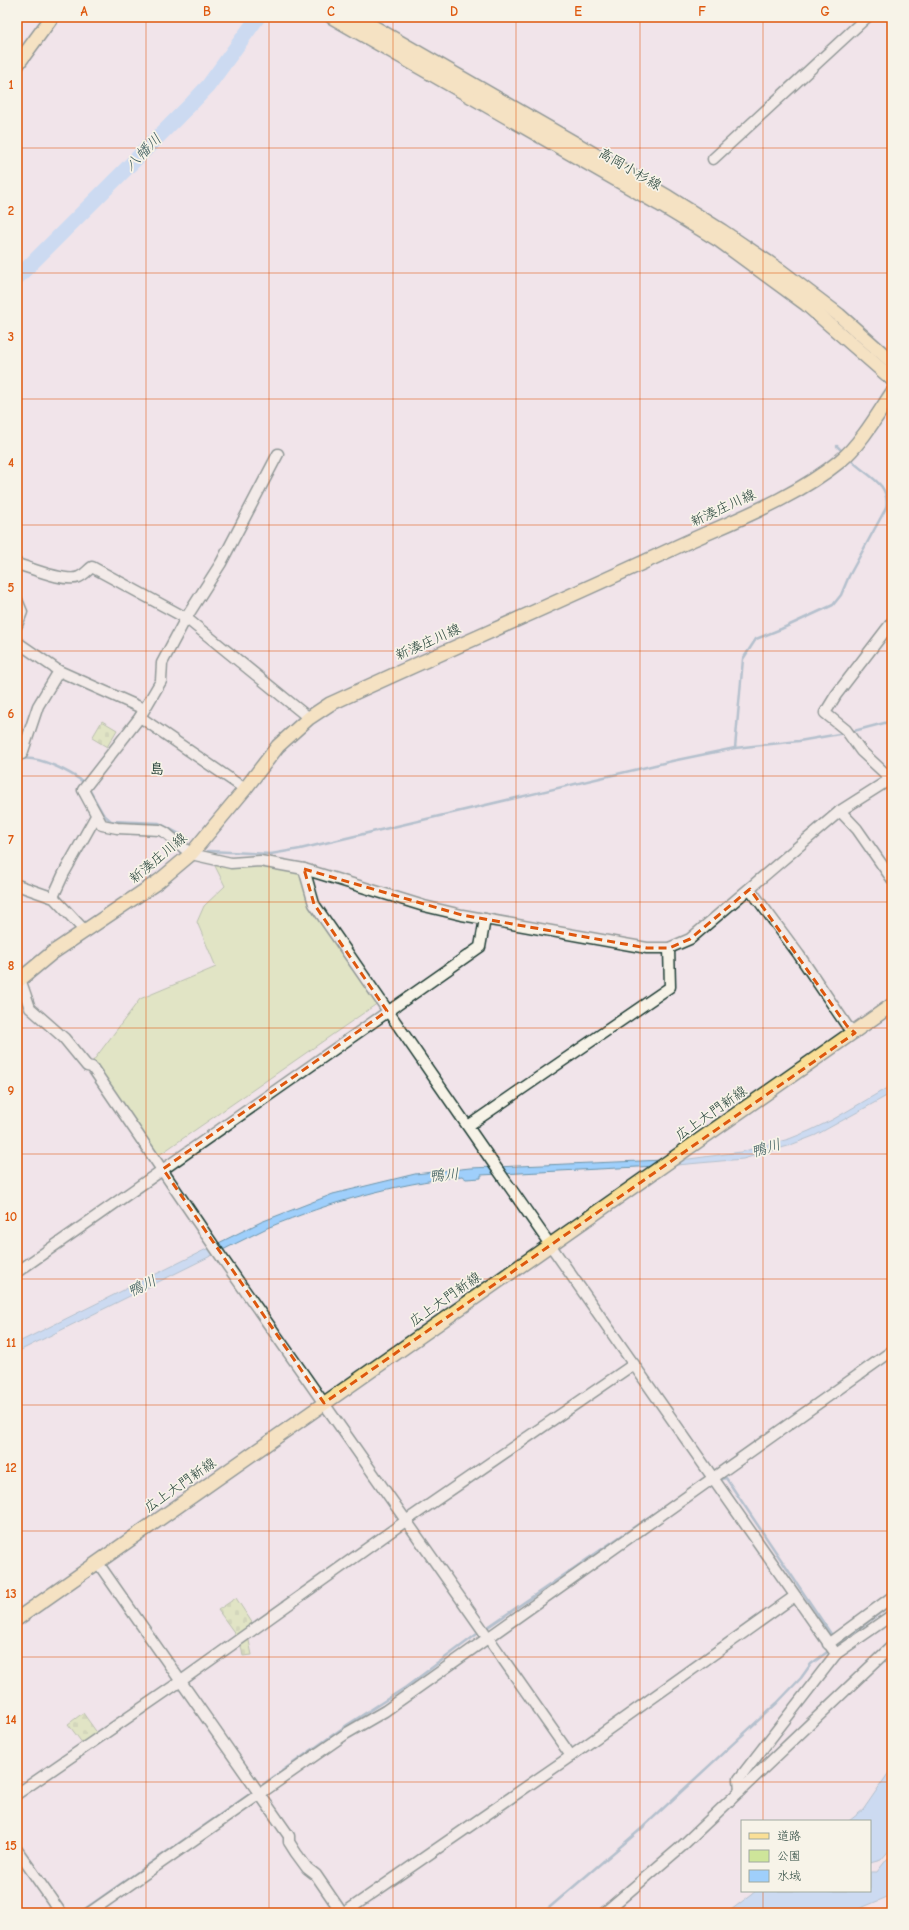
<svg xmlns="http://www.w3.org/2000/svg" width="909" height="1930" font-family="'Comic Neue','Klee One',sans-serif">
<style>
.cemetery{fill:url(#cemetery-stones);stroke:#769167}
.park{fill:#cee59a;stroke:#769167}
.water{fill:#9fcffb;stroke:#6c95ab}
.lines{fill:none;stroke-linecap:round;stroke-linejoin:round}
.stream{stroke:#6c95ab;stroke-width:2.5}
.river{stroke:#9fcffb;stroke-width:15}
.minor-casing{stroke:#1f3d34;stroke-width:13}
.major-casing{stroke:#1f3d34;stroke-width:16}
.minor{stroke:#f7f3e8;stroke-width:10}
.major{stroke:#fadf96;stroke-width:13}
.marked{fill:none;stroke:#de580e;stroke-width:3;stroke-dasharray:8 5;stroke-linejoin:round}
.grid{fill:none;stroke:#de580e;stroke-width:1;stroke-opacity:0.55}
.labels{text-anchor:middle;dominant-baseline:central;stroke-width:3.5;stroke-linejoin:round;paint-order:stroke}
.street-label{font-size:14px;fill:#1f3d34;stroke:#f7f3e8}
.water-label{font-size:15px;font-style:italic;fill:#395a5c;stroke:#f7f3e8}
.neighbourhood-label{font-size:15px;font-weight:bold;fill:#1f3d34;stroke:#f7f3e8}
.neatline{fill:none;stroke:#de580e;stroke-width:1.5}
.grid-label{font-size:13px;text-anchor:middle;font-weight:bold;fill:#de580e}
</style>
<defs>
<pattern id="cemetery-stones" width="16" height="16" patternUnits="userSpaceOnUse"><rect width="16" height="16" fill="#cee59a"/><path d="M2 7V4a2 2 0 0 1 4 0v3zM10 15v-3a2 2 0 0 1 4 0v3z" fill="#b0c585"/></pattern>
</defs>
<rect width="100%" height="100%" fill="#f1e4ea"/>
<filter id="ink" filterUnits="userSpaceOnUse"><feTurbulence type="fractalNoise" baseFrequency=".025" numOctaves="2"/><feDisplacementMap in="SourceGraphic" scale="8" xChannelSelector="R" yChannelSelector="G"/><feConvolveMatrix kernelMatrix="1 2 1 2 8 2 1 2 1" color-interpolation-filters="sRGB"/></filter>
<g filter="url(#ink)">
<!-- cemetery -->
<g class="cemetery">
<polygon points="102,721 117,730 107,747 92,738"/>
<polygon points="236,1598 253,1624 236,1635 218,1610"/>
<polygon points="248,1636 252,1655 243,1656 240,1641"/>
<polygon points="83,1713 98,1734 83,1744 68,1724"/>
</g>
<!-- park -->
<polygon class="park" points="212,860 295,863 311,906 378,1003 159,1155 93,1061 140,999 216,967 197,922 204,906 225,886"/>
<!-- water -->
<g class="water">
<path d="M 892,1085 L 892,1093 L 816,1135 L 788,1146 L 743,1159 L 677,1165 L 481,1175 L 481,1178 L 466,1179 L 462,1176 C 392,1185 333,1201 267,1228 L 17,1352 L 17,1343 L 261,1222 L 333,1194 L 415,1174 L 470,1168 L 689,1159 L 741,1152 L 789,1139 L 809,1131 L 832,1120 Z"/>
<polygon points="892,1768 892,1847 881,1860 870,1863 870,1821 849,1821 863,1810"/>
<polygon points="892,1858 892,1895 849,1913 727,1913 756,1891 870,1891 870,1872 877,1872 887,1859"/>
</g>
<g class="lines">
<!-- stream -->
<g class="stream">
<polyline points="837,446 844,453"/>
<polyline points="850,732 892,721"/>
<path d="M 735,748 L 743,659 L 756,639 L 781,629 L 833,605 L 841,595 L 849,576 L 886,508 C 891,482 864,475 849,458"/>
<path d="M 21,759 C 40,756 70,772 85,783"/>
<polyline points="89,789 103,814 111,821 159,823 189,839"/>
<polyline points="208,851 271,854 300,849 672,761 735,748 799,741 845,733"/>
<polyline points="719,1480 726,1478 833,1637"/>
<polyline points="485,1629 668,1504"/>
<polyline points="834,1647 892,1604"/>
<polyline points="258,1788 347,1725 406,1687 481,1631"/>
<polyline points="79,1913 254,1791"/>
<polyline points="543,1913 641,1829 777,1703 801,1678 811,1664 830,1650"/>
</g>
<!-- river -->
<polyline class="river" points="17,278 192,103 208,86 258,17"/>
<!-- minor casing -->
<g class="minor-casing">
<g id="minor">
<polyline points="713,159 867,17"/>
<polyline points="278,454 221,563 186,618 162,663 161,681 140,717 83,790 102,825 117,828 160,830 166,833 191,854 231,863 260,861 304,869 424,906 462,915 647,948 669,948 690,939 840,811 892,778"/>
<path d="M 17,564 C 31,568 66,583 79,577 C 84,575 88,570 92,567 L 186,618 L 309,718"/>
<polyline points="17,600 22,612 17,625"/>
<polyline points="17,642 59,671 144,709"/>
<polyline points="140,717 245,789"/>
<polyline points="17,755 22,754 38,706 59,671"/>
<polyline points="891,779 861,751 846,730 825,713 836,695 892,622"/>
<polyline points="840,811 857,829 892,879"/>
<polyline points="304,869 314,904 493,1163 836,1654 739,1779 740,1791"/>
<polyline points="17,885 54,898 85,931"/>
<polyline points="750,889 799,955 847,1026 855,1033"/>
<polyline points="53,897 64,873 96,816"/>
<polyline points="20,979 30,1008 64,1038 87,1066 92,1067 220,1255 571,1756"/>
<polyline points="468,1126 670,987 669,948"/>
<polyline points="17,1272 480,947 485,919"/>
<polyline points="98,1563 289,1836 289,1842 296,1853 307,1868 316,1875 342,1913"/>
<polyline points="828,1644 892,1597"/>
<polyline points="836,1654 892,1615"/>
<polyline points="17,1794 181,1681 407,1520 634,1364"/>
<polyline points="17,1850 61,1913"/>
<polyline points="89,1913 347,1733 385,1711 892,1351"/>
<polyline points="344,1913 571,1756 795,1596"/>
<polyline points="604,1913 681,1847 892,1646"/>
</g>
</g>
<!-- major casing -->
<g class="major-casing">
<g id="major">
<polyline points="332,17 659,204 720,241 806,304 892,379"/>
<polyline points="356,17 668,197 722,231 781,271 839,315 892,362"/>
<polyline points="17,65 52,17"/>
<path d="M 17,982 L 52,953 L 159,881 L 191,854 L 245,789 L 278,746 L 309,718 L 330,704 C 442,652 557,603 670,550 C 727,523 791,501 840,461 C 860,445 878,414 892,393"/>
<polyline points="17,1619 892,1005"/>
</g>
</g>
<!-- minor -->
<use href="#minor" class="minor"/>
<!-- major -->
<use href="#major" class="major"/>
</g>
</g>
<!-- marked area -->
<path d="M0 0H909V1930H0ZM 304,869 L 462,915 L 647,948 L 669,948 L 690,939 L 750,889 L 847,1026 L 855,1033 L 324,1403 L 163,1169 L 387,1011 L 314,904 Z" fill="#f1e4ea" fill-opacity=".55" fill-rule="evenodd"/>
<path class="marked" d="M 304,869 L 462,915 L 647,948 L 669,948 L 690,939 L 750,889 L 847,1026 L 855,1033 L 324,1403 L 163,1169 L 387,1011 L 314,904 Z"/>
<!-- grid -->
<path class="grid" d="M 146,17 L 146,1913M 269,17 L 269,1913M 393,17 L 393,1913M 516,17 L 516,1913M 640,17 L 640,1913M 763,17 L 763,1821M 17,148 L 892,148M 17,273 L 892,273M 17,399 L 892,399M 17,525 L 892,525M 17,651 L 892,651M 17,776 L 892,776M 17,902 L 892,902M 17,1028 L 892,1028M 17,1154 L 892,1154M 17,1279 L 892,1279M 17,1405 L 892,1405M 17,1531 L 892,1531M 17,1657 L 892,1657M 17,1782 L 892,1782M 763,1891 L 763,1913"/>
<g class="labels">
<!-- street labels -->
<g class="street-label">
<text transform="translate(630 169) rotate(30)">高岡小杉線</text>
<text transform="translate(723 508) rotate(-25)">新湊庄川線</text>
<text transform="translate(428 642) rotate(-24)">新湊庄川線</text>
<text transform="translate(158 858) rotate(-40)">新湊庄川線</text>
<text transform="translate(711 1113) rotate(-35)">広上大門新線</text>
<text transform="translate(445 1299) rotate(-35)">広上大門新線</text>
<text transform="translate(180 1485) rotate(-35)">広上大門新線</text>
</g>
<!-- water labels -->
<g class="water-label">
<text transform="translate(143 152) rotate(-45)">八幡川</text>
<text transform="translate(766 1148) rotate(-17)">鴨川</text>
<text transform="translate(444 1175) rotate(-5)">鴨川</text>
<text transform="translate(142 1286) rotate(-26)">鴨川</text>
</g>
<!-- neighbourhood labels -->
<g class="neighbourhood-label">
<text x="157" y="769">島</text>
</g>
</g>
<!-- margin -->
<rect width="909" height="1930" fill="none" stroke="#f7f3e8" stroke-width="44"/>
<!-- legend -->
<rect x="741" y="1820" width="130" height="72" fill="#f7f3e8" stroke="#a1aaa0"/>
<rect x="749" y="1833" width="20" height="6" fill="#fadf96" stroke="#a1aaa0"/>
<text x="777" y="1840" font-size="12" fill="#1f3d34">道路</text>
<rect x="749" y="1850" width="20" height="12" fill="#cee59a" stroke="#a1aaa0"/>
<text x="777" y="1860" font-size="12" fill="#1f3d34">公園</text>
<rect x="749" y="1870" width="20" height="12" fill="#9fcffb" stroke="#a1aaa0"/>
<text x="777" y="1880" font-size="12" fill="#1f3d34">水域</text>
<rect x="22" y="22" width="865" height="1886" class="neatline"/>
<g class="grid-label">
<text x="84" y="16">A</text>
<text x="207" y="16">B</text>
<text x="331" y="16">C</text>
<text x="454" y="16">D</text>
<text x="578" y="16">E</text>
<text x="702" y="16">F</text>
<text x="825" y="16">G</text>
<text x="11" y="89">1</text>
<text x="11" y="215">2</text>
<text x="11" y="341">3</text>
<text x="11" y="467">4</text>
<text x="11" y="592">5</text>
<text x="11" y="718">6</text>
<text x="11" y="844">7</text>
<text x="11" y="970">8</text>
<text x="11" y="1095">9</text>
<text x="11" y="1221">10</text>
<text x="11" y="1347">11</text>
<text x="11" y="1472">12</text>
<text x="11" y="1598">13</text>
<text x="11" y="1724">14</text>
<text x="11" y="1850">15</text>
</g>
</svg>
